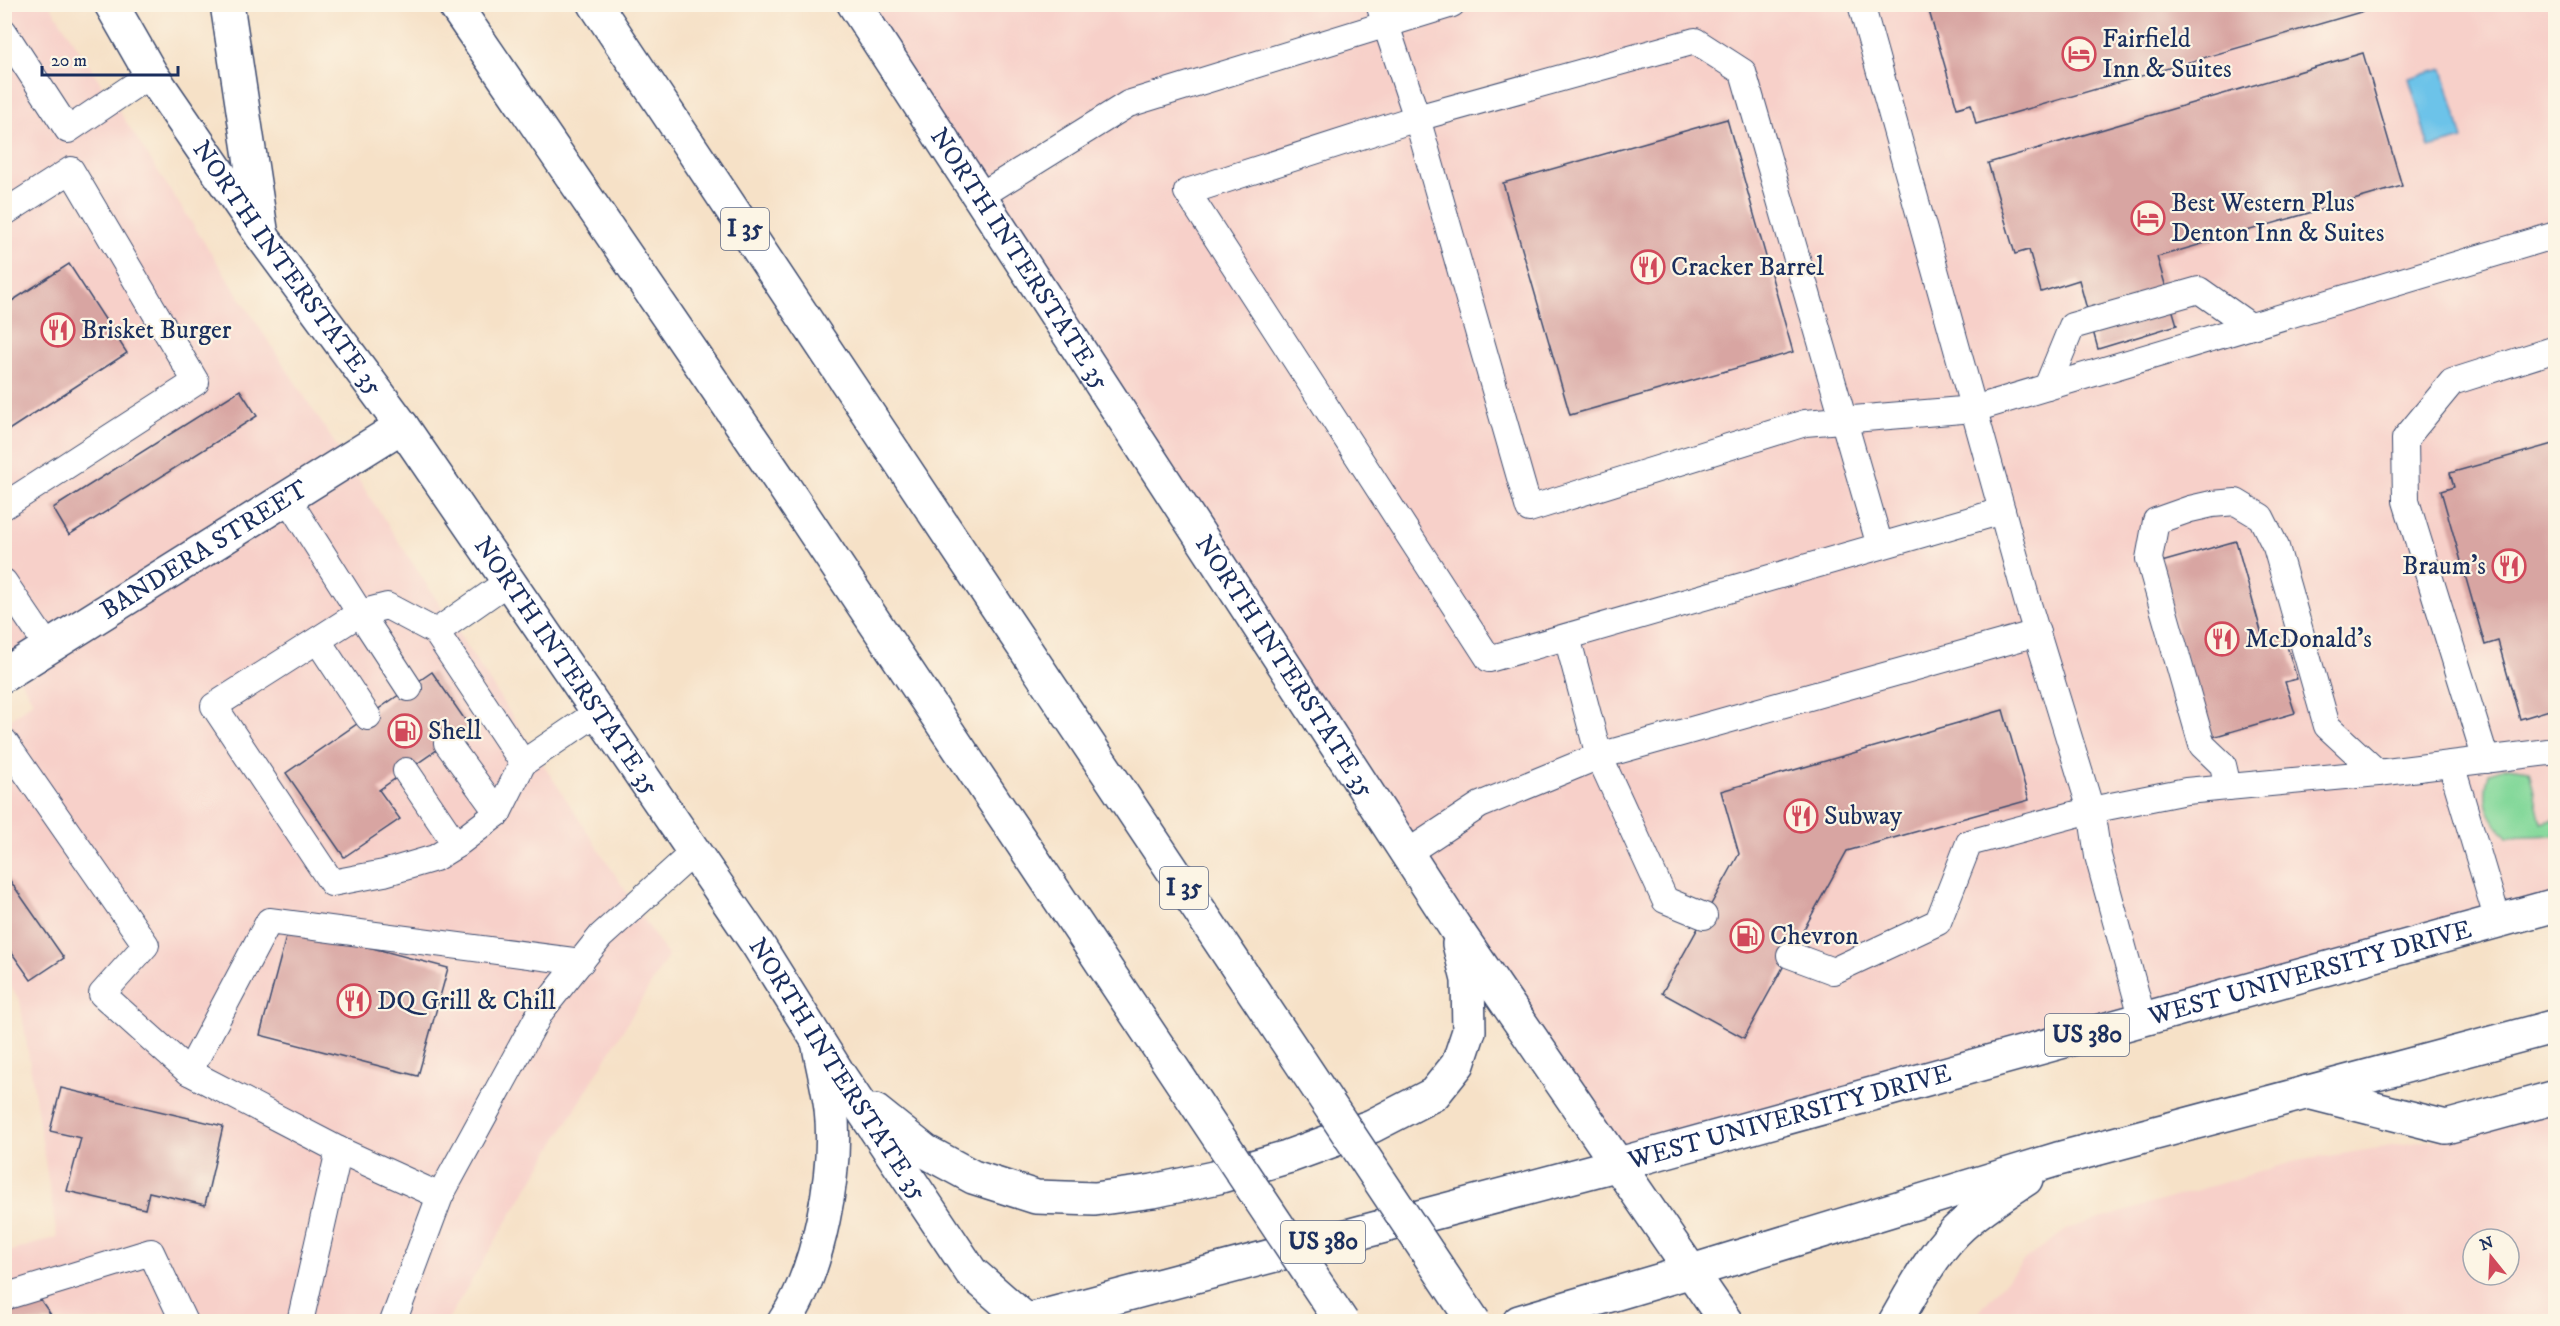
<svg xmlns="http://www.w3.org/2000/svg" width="2560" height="1326" font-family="'IM FELL DW Pica',serif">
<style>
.built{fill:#f7d0c9;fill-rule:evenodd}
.green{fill:#83d89a;stroke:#4f847c;stroke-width:1.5}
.water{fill:#6cc3e9;stroke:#4479a4;stroke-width:1.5}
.building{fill:#d8a5a2}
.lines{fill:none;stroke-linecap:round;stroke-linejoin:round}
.service-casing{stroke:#3c4a6e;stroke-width:28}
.minor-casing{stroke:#3c4a6e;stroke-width:36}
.secondary-casing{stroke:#3c4a6e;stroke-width:36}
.primary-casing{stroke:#3c4a6e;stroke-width:36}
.trunk-casing{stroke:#3c4a6e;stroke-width:36}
.motorway-casing{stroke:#3c4a6e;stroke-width:36}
.service{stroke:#fff;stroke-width:26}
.minor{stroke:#fff;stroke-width:33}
.secondary{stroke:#fff;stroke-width:33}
.primary{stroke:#fff;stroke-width:33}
.trunk{stroke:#fff;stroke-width:33}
.motorway{stroke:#fff;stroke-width:33}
.motorway-bridge-casing{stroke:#3c4a6e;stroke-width:36;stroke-linecap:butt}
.motorway-bridge{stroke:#fff;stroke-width:33}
.labels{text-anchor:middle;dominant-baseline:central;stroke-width:4.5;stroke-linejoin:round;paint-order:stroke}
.shield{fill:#fcf5e5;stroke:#5e6a86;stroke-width:1.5}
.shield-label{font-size:24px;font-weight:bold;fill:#1b2f5e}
.poi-label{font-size:26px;fill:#1b2f5e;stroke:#fcf5e5;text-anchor:start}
.street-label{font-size:26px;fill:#1b2f5e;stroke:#fcf5e5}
</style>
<rect width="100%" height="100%" fill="#fcf5e5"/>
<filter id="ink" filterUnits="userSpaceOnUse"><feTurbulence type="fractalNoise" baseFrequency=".0167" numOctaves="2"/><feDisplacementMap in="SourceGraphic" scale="12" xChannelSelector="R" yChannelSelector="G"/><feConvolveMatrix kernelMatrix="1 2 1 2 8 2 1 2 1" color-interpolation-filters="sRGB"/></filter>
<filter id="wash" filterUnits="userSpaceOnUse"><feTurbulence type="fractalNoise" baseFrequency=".008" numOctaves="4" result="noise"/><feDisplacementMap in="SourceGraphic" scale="24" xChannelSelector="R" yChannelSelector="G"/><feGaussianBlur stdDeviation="1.35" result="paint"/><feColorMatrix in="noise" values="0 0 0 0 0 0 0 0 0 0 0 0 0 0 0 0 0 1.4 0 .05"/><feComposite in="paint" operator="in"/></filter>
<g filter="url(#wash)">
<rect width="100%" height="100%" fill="#f6e1c7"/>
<!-- built -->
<g class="built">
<polygon points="5,5 50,5 668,956 447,1321 5,1321 5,1253 57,1237 20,1001 5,977 5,724 33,701 5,655"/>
<polygon points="854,5 2555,5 2555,905 1619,1164"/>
<path d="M 2555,1108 L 2555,1321 L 1970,1322 L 2023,1261 L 2069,1228 L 2296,1161 L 2443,1138 ZM 2473,1239 L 2509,1239 L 2509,1275 L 2473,1275 Z"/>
</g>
<!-- green -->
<path class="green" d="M 2508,767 L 2529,770 L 2541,823 L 2555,819 L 2555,835 L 2507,837 C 2487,815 2481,803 2489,773 Z"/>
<!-- water -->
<polygon class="water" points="2443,69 2463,139 2429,148 2409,78"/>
<g id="blocks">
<!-- building -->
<g class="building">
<polygon points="1927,4 2385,4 2385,5 1976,124 1971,104 1957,108"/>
<polygon points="2363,53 2402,186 2157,257 2177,325 2098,349 2079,280 2041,292 2029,250 2015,254 1988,163"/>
<polygon points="1727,119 1793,352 1570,415 1503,183"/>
<polygon points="69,264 127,353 4,433 4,306"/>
<polygon points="240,390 257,416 69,535 53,508"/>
<polygon points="2556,443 2556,708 2520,719 2498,641 2485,645 2441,491 2454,487 2450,473"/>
<polygon points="2236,541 2264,642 2284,636 2297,679 2285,682 2295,713 2209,738 2158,563"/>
<polygon points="432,672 470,727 379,790 400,819 344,857 286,773"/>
<polygon points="2003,710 2029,800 1847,851 1744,1038 1662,993 1739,854 1721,791"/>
<polygon points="4,872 64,958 31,980 4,942"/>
<polygon points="289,926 448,968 418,1076 260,1035"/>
<polygon points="61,1088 223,1126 205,1205 149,1192 145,1209 67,1191 81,1138 50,1131"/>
<polygon points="35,1292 56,1322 4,1322 4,1309"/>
</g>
</g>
</g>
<g filter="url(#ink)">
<use href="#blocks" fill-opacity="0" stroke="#3c4a6e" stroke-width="1.5"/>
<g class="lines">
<!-- service casing -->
<g class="service-casing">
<g id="service">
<polyline points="1379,4 1417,118 1529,509 1805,423 1974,409 2556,235"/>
<polyline points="1861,4 2028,604 2091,810 2098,856 2143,1020"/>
<polyline points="4,32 68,130 151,74"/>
<polyline points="980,196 1128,104 1452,4"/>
<polyline points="4,213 71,170 196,382 4,506"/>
<polyline points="2047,387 2072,326 2199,290 2250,326"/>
<polyline points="287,498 360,613 387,606 436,632 523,763"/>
<polyline points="1880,546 1743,72 1695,41 1417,118 1187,192 1489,659 2002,511"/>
<polyline points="4,582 48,647"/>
<polyline points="436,632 509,581"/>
<polyline points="1567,637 1599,756 1665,900 1704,916"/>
<polyline points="318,641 368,717"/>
<polyline points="409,688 360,613 214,706 332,883 384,873 435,858 456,845 498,813 523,763 598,712"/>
<polyline points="4,741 146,945 102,994 189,1072 339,1150 440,1196"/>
<polyline points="447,743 498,813"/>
<polyline points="2486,760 2406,501 2405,439 2452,382 2556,349"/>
<polyline points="2451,764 2498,921"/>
<polyline points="406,771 456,845"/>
<polyline points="2228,787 2223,765 2202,745 2149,559 2156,521 2190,509 2212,504 2236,502 2261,517 2276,547 2327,726 2378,773"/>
<polyline points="1407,853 1480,805 1599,756 2037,633"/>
<polyline points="1790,955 1833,971 1938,922 1969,843 2091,810 2186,791 2378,773 2556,751"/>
<polyline points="189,1072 269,921 581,962"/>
<polyline points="4,1297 151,1252 184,1322"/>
<polyline points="300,1322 339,1150"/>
<polyline points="393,1322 440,1196 541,1011 601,936 694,852"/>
</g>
</g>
<!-- minor casing -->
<g class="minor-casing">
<g id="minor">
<path id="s1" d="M 4,675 L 402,426"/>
<polyline points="2308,1092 2446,1127 2556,1097"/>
</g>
</g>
<!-- secondary casing -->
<g class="secondary-casing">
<g id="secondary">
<path id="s2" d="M 111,4 L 151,74 L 262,236 L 402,426 L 758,945 L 838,1073 L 971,1272 L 1028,1322"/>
<path id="s3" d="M 854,4 L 1456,929 L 1726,1322"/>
<polyline points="875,1111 925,1151 973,1177 1036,1197 1095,1199 1153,1191 1218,1177 1287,1157 1372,1126 1434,1094 1458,1064 1469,1031 1468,980 1459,944"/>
</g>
</g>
<!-- primary casing -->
<g class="primary-casing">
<g id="primary">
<path id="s4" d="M 1619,1164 L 2556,905"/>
<polyline points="1692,1271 2058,1159 2556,1026"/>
<path d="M 1895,1322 C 1913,1291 1930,1258 1955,1232 C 1975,1212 2002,1195 2026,1179"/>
</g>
</g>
<!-- trunk casing -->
<g class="trunk-casing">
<g id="trunk">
<path d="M 784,1322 C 819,1272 838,1169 831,1109 C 828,1086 822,1064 818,1041"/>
<polyline points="1022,1322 1619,1164"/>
<polyline points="1519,1322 1692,1271"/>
</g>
</g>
<!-- motorway casing -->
<g class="motorway-casing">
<g id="motorway">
<polyline points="227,4 262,236"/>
<polyline points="454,4 781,482"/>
<polyline points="595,4 895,454"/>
</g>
</g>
<!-- service -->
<use href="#service" class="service"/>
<!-- minor -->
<use href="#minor" class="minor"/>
<!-- secondary -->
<use href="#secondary" class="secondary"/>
<!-- primary -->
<use href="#primary" class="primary"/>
<!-- trunk -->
<use href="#trunk" class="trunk"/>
<!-- motorway -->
<use href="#motorway" class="motorway"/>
<!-- motorway-bridge casing -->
<g class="motorway-bridge-casing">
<g id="motorway-bridge">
<polyline points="895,454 1474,1322"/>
<polyline points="781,482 1342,1322"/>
</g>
</g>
<!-- motorway-bridge -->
<use href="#motorway-bridge" class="motorway-bridge"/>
</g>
</g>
<!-- icons -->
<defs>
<g id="hotel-ring" transform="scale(1.725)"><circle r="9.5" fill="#fcf5e5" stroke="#d1495b" stroke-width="1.5"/><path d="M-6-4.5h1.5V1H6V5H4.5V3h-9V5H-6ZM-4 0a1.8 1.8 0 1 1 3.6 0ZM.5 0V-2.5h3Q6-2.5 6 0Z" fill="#d1495b"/></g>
<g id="restaurant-ring" transform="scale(1.725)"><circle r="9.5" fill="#fcf5e5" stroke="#d1495b" stroke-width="1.5"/><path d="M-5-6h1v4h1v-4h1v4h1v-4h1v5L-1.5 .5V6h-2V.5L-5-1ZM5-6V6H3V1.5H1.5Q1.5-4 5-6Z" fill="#d1495b"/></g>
<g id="fuel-ring" transform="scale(1.725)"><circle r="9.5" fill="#fcf5e5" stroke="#d1495b" stroke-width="1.5"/><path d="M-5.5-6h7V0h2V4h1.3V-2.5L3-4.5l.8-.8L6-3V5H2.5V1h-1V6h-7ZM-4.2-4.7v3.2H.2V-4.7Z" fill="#d1495b"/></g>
</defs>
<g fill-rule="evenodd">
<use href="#hotel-ring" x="2079" y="54"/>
<use href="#hotel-ring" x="2148" y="218"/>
<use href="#restaurant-ring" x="1648" y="267"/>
<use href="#restaurant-ring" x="58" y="330"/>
<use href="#restaurant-ring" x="2509" y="566"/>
<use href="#restaurant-ring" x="2222" y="639"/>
<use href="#fuel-ring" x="405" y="731"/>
<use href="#restaurant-ring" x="1801" y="816"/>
<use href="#fuel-ring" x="1747" y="936"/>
<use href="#restaurant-ring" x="354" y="1001"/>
</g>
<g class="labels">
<!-- shield labels -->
<g class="shield">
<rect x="721" y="208" width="48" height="42" rx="4.5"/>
<rect x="1160" y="867" width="48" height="42" rx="4.5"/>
<rect x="2045" y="1014" width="84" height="42" rx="4.5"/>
<rect x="1281" y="1221" width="84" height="42" rx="4.5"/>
</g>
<g class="shield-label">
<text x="745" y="229">I 35</text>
<text x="1184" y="888">I 35</text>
<text x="2087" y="1035">US 380</text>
<text x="1323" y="1242">US 380</text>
</g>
<!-- poi labels -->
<g class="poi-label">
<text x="2102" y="39">Fairfield<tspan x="2102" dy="30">Inn &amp; Suites</tspan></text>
<text x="2171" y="203">Best Western Plus<tspan x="2171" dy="30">Denton Inn &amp; Suites</tspan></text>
<text x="1671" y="267">Cracker Barrel</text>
<text x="81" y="330">Brisket Burger</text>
<text x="2486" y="566" text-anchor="end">Braum's</text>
<text x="2245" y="639">McDonald's</text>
<text x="428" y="731">Shell</text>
<text x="1824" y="816">Subway</text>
<text x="1770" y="936">Chevron</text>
<text x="377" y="1001">DQ Grill &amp; Chill</text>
</g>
<!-- street labels -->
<g class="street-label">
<text stroke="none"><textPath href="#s3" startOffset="304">NORTH INTERSTATE 35</textPath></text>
<text stroke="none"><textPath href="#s2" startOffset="318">NORTH INTERSTATE 35</textPath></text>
<text stroke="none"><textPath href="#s1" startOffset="236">BANDERA STREET</textPath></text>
<text stroke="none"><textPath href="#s2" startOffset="804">NORTH INTERSTATE 35</textPath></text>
<text stroke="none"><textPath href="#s3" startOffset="790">NORTH INTERSTATE 35</textPath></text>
<text stroke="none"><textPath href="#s4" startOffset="717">WEST UNIVERSITY DRIVE</textPath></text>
<text stroke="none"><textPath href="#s2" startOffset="1290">NORTH INTERSTATE 35</textPath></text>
<text stroke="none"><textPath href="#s4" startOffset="177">WEST UNIVERSITY DRIVE</textPath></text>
</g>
</g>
<!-- margin -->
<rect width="2560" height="1326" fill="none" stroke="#fcf5e5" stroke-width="24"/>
<!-- north arrow -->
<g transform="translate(2491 1257) rotate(342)"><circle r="28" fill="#fcf5e5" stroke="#a2a6af" stroke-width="1.5"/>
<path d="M0-4.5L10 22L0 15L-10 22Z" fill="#d1495b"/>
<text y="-9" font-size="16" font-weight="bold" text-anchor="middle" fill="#1b2f5e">N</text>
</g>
<!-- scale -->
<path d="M42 66v9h136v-9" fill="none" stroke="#1b2f5e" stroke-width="3"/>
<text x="51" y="66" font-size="18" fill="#1b2f5e" stroke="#fcf5e5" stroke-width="4.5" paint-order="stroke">20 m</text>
</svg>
